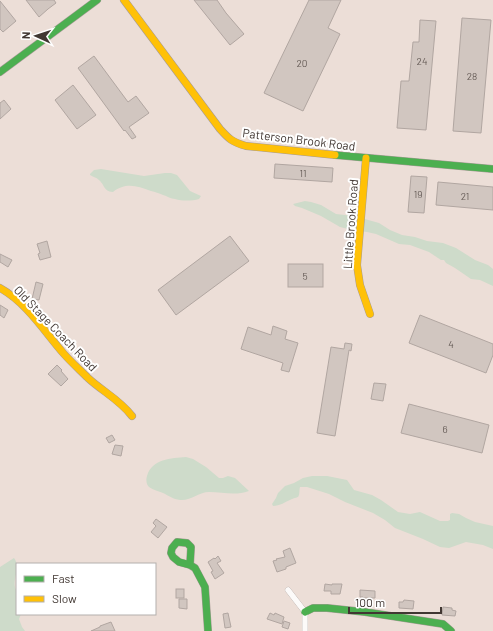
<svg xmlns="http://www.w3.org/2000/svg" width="493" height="631" font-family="Barlow,sans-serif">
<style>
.green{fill:#cedbca}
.building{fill:#d1c6c0;stroke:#b1a6a1}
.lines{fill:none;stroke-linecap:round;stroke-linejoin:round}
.street-casing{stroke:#a69b96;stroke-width:6}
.fast-casing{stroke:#a69b96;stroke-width:8}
.slow-casing{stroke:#a69b96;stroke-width:8}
.street{stroke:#fcfaf9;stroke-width:5.5}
.fast{stroke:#4caf50;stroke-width:7}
.slow{stroke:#ffc107;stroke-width:7}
.labels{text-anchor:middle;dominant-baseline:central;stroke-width:4;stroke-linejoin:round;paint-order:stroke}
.number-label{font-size:10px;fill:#665c57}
.street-label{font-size:12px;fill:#413732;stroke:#fff}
</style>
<rect width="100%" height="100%" fill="#ecded7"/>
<!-- green -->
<g class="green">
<path d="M 101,169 L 144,176 L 165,173 L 171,173 L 177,175 L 190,191 L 201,196 L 199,199 C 192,201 182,201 175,199 C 171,199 167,196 163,195 C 159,193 155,192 151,191 C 137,186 126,182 113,192 C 103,191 105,185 99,180 C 96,177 93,177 90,175 L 90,174 L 94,170 Z"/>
<polygon points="305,201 311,202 321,205 336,214 354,216 379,223 390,230 402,235 415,237 427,241 443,243 456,248 475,260 488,265 493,269 493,286 480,280 471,279 455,268 446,263 444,260 441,260 429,252 410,245 399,244 376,234 367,232 352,230 340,227 321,216 302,208 295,206 293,204"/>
<path d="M 186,457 L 193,459 L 206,467 L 219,478 L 223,478 L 228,476 L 235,478 L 249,491 C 235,496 223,492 209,492 C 199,492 191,501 180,500 C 173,499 169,496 163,493 C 159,491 153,490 149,487 C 146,484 146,479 147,476 C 152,459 171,458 186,457 Z"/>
<path d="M 312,476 L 327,476 L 347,480 L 354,490 L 372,495 L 381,500 L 398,512 L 410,514 L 420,512 L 440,521 L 448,521 L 450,520 L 450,514 L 452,513 L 459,514 L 466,518 L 475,522 L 493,526 L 493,549 L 483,545 L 466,542 L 449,548 L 440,547 L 423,539 L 395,528 L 385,520 L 373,513 L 345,502 L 329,494 L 307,487 L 300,487 C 299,490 300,495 298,497 C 298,497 292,499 292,499 C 285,502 280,506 273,506 L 272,504 L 276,498 L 278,493 L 285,486 L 294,483 L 303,478 Z"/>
<path d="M 14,558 C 22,568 10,582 17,591 L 17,614 L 21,614 L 19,619 L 22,627 L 25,631 L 0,631 L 0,567 Z"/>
</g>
<!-- building -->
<g class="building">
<polygon points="26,0 54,0 56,3 48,9 39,17"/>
<polygon points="194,0 217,0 226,13 244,34 230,45"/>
<polygon points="309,0 341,0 328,28 340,34 303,111 264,93"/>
<polygon points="0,1 16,21 3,32 0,29"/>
<polygon points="462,18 491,20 481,133 453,131"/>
<polygon points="420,20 436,21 426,130 397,128 401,81 409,81 413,42 419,42"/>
<polygon points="94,56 128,102 136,96 149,113 129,127 136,137 132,139 125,130 124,131 78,68"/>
<polygon points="73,85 96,115 77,129 55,100"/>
<polygon points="4,100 11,109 0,119 0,103"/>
<polygon points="275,164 333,168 332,182 274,178"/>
<polygon points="411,176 427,177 424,213 408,212"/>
<polygon points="438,182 493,187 493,210 436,205"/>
<polygon points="230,236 249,261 176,315 158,290"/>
<polygon points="47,241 51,257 40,260 38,254 40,253 37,244"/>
<polygon points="0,254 12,260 8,267 0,262"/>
<rect x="288" y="264" width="35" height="23"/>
<polygon points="36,282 43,284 39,300 32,299"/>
<polygon points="0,305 8,310 4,318 0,315"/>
<polygon points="420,315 493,344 493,355 486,373 409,343"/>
<polygon points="273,326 287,331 285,339 298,343 289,372 281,370 283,363 241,349 248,327 271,335"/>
<polygon points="345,343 352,344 351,351 349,350 335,436 317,433 331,347 344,349"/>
<polygon points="57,365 62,370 61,371 68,379 61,386 48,374"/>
<polygon points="374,383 386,384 383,401 371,399"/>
<polygon points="409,404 489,425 482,453 401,433"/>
<polygon points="112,435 115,440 109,443 106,438"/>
<polygon points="115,445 123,446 121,456 112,454"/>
<polygon points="156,519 167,527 158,538 151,532 156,526 153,523"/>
<polygon points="290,548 296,563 286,567 286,569 277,572 273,561 277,560 276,559 285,557 283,551"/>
<polygon points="218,556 221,561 217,563 224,573 215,579 211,572 213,571 208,562 214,558 215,559"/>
<polygon points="325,584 332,585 332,584 342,584 340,594 331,594 331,591 324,591"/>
<rect x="176" y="589" width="8" height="9"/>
<polygon points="360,590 375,591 375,598 363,598 363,597 360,597"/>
<polygon points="179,599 187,599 187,609 179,608"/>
<polygon points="404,600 414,601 413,609 399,608 399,602 403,602"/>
<polygon points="443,607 452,608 452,610 456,611 455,616 442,615"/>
<polygon points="228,613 231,627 225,628 223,614"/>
<polygon points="270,613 274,615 275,613 284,617 282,624 267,619"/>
<polygon points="284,621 290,623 288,629 282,627"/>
<polygon points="111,622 115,631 91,631 100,627 100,626"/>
</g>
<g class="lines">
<!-- street casing -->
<g class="street-casing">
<polyline id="street" points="288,590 305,612 305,631"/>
</g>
<!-- fast casing -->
<g class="fast-casing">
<g id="fast">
<polyline points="0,72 97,0"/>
<polyline points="335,155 493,169"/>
<polyline points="190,565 191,547 187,543 177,542 172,548 171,553 173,557 179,562 190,565 195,568 205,587 208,631"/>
<polyline points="305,612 313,608 327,608 365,612 443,624 451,631"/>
</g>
</g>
<!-- slow casing -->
<g class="slow-casing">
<g id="slow">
<path d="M 124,0 L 220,129 C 229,139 232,142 246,146 L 335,155"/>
<polyline points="366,158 357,265 360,285 370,314"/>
<path d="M 0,288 C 27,303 44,331 64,354 C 71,362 80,370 88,378 C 102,391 120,400 132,416"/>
</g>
</g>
<!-- street -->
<use href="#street" class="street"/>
<!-- fast -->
<use href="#fast" class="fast"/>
<!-- slow -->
<use href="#slow" class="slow"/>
</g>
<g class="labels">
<!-- number labels -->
<g class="number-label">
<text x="422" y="61">24</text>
<text x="302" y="63">20</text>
<text x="472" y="76">28</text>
<text x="303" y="173">11</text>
<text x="418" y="194">19</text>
<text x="465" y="196">21</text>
<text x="305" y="276">5</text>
<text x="451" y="344">4</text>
<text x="445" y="429">6</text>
</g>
<!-- street labels -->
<g class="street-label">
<text transform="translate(299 139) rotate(7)">Patterson Brook Road</text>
<text transform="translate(350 224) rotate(-86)">Little Brook Road</text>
<text transform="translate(56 328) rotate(46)">Old Stage Coach Road</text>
</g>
</g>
<!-- legend -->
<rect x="16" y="563" width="140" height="52" fill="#ffffff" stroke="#b3afad"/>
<rect x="24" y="576" width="20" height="6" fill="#4caf50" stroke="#b3afad"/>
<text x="52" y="583" font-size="12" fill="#413732">Fast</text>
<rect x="24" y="596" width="20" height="6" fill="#ffc107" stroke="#b3afad"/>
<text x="52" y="603" font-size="12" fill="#413732">Slow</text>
<!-- north arrow -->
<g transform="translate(36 36) rotate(273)" stroke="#ffffff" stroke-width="3" paint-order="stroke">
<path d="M0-3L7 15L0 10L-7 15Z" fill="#413732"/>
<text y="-6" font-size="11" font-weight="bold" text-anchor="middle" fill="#413732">N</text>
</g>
<!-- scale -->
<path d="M349 607v6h92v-6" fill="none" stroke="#413732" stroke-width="2"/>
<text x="355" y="607" font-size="12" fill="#413732" stroke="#ffffff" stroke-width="3" paint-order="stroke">100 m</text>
</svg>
